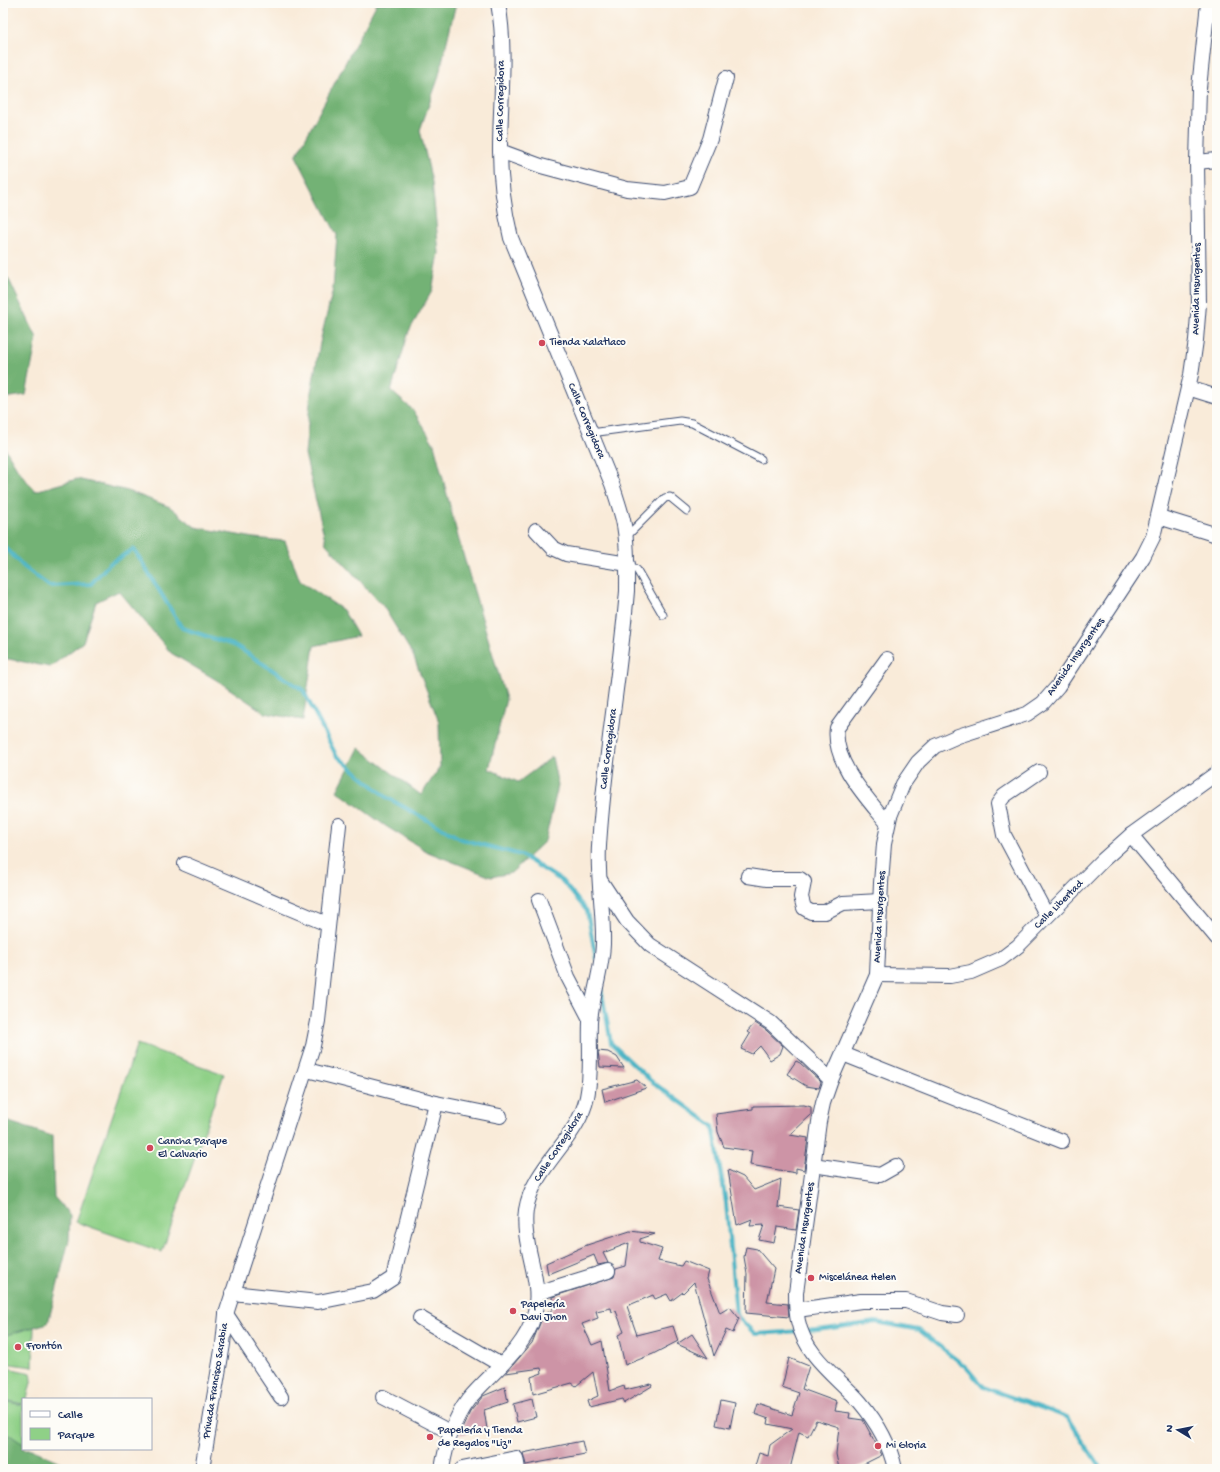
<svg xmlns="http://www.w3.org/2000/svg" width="1220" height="1472" font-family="'Gochi Hand',sans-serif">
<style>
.green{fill:#8fd087;stroke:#558072}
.forest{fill:#73b274;stroke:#477069}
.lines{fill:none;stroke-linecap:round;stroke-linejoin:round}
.stream{stroke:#48b4c5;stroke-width:4}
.building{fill:#cd94a6}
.lane-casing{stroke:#3c4b70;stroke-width:9}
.street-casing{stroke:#3c4b70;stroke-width:16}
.lane{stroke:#fff;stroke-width:7}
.street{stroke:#fff;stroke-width:14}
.poi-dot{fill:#d1495b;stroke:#fdfcf7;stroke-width:1.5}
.labels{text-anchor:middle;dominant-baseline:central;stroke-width:4;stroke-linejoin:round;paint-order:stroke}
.street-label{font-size:11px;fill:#1b2f5e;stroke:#fdfcf7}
.poi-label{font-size:11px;fill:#1b2f5e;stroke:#fdfcf7;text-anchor:start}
</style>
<rect width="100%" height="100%" fill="#fdfcf7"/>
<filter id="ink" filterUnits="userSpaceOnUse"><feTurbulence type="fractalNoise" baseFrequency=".025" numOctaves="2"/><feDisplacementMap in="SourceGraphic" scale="8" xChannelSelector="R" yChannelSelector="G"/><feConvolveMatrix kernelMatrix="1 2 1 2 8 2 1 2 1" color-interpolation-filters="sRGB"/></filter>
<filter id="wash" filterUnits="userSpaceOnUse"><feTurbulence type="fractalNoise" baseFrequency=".012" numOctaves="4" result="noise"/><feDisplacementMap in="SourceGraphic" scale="16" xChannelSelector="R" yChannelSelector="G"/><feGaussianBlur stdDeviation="0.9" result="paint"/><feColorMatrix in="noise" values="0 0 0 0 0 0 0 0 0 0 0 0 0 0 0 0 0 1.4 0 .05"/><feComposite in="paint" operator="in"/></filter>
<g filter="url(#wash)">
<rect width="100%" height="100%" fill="#f9ebd9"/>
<!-- green -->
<g class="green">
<polygon points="137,1044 224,1074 162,1252 76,1222"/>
<polygon points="3,1322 34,1326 33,1367 3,1363"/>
<polygon points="3,1367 31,1373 32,1378 27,1399 23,1399 23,1404 3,1400"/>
<polygon points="3,1401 23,1405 23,1444 3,1440"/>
</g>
<!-- forest -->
<g class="forest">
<polygon points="377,3 456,3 438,79 420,130 432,182 439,253 432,291 409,331 391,391 413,410 434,444 458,537 506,699 489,769 518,782 552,757 558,786 545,841 511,873 491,877 428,852 387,827 337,791 359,748 421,795 440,767 439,722 413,655 383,606 326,544 305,454 311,392 321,338 333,289 337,235 296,156"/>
<polygon points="3,272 9,280 37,338 26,395 3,398"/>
<polygon points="3,445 18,470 35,491 77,479 128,491 170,507 195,527 254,538 285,541 300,581 343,610 358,636 314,646 303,720 265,713 218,681 171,653 119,591 96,602 83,642 50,667 3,658"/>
<polygon points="3,1120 52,1136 54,1197 70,1215 69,1240 48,1323 3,1336"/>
<polygon points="10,1435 23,1444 23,1449 31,1449 77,1469 3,1469 3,1436"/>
</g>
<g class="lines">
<!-- stream -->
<g class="stream">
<polyline points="3,545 24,567 49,586 91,584 109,564 134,549 182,628 236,646 303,690 336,755 386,797 461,839 521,855 562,881 587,911 596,959"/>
<polyline points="601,988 611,1043 650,1080 713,1126 726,1203 736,1315 755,1334 817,1330 876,1322 919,1330 966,1367 983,1387 1067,1417 1101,1469"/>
</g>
</g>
<g id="blocks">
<!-- building -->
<g class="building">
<polygon points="755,1023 766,1030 783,1046 780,1054 770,1060 760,1046 752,1054 741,1049 750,1034 747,1032"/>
<polygon points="598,1051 608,1052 617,1057 624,1068 600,1067"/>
<polygon points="796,1061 800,1063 821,1082 819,1088 806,1086 787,1074"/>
<polygon points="637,1080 646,1088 605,1102 602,1089"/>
<polygon points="804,1105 811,1107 811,1115 790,1135 808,1138 804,1170 796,1168 796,1173 750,1165 752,1151 724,1147 718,1132 716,1114 753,1109 753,1106"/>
<polygon points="728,1170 743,1177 754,1190 781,1179 778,1207 799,1210 796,1230 777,1227 774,1243 759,1240 764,1225 750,1226 752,1219 737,1225"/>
<polygon points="630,1231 655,1234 640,1239 640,1242 662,1249 658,1261 681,1266 684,1261 709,1271 707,1279 720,1313 730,1307 739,1318 733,1333 726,1330 714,1356 694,1282 683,1293 683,1292 671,1301 667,1294 655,1299 653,1295 627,1306 637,1335 673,1326 678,1341 653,1354 625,1365 618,1335 624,1332 616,1311 612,1312 611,1308 596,1311 598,1318 582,1324 592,1345 602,1341 610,1391 624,1386 625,1390 651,1384 652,1386 624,1403 622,1399 589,1407 587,1401 598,1396 593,1372 576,1386 572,1383 533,1394 531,1377 542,1373 541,1368 506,1373 532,1343 543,1316 553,1309 552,1297 614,1277 616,1269 626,1266 629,1243 603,1253 608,1263 598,1265 594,1255 548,1274 546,1263 587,1245"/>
<polygon points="746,1247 757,1249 774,1269 767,1302 788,1304 789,1317 746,1313 747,1274 744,1257"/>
<polygon points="692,1334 708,1358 677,1344"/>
<polygon points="789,1358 809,1366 802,1389 837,1402 835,1411 850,1413 849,1418 863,1420 882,1455 854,1469 839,1469 836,1454 839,1427 816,1420 808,1436 799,1432 790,1469 754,1469 759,1453 768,1456 770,1445 792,1429 768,1424 769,1419 755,1414 758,1404 792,1415 799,1393 782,1387"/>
<polygon points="505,1387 508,1402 484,1410 487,1429 459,1435 470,1412 483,1396"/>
<polygon points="532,1399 536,1417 517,1422 513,1404"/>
<polygon points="721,1400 735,1403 730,1428 716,1425"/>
<polygon points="582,1441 585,1454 526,1465 523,1453"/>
</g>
</g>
</g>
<g filter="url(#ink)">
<use href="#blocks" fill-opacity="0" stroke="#3c4b70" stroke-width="1"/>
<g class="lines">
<!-- lane casing -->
<g class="lane-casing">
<g id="lane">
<polyline points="591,433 680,421 692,423 761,459"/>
<polyline points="626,537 665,498 670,497 687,511"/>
<polyline points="628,564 637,570 663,615"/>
</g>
</g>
<!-- street casing -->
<g class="street-casing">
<g id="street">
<polyline points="500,151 541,166 627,189 665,193 690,187 710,139 726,78"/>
<polyline points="1197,162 1217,160"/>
<polyline points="1188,388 1217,397"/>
<polyline points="1159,517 1217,535"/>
<polyline points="536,530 553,548 566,554 628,564"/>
<path d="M 887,659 L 837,728 C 832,762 868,799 888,824"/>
<polyline points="1039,772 1004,796 998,804 1004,835 1047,916"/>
<polyline points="1131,835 1217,938"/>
<polyline points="185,864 327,924"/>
<polyline points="748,876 767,879 800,879 804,882 801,897 804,908 811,912 825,912 843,903 880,901"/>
<polyline points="600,880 627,921 650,945 771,1023 831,1080"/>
<polyline points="539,900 568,977 590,1019"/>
<polyline points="877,975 950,976 971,972 1001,959 1018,946 1103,860 1131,835 1217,773"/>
<polyline points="843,1054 1062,1141"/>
<polyline points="307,1070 436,1103 500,1116"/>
<polyline points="813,1165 880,1175 896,1166"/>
<polyline points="232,1293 318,1302 373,1291 393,1278 436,1103"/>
<polyline points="537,1293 608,1271"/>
<polyline points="797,1310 861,1301 906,1301 942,1313 957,1315"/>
<polyline points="226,1314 281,1397"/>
<polyline points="420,1318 501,1365"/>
<polyline points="383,1397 450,1432"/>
<polyline points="202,1469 223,1344 226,1314 313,1046 318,1021 339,825"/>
<path d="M 442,1469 C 446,1444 453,1420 468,1400 C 490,1373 524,1351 534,1316 C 544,1280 521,1247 526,1210 C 533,1166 578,1140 587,1097 C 592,1073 589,1046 590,1022 C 592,996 602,971 603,944 C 604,911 597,879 599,846 C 604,761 620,676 627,591 C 627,567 628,543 623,520 C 620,508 616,496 612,484 L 511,238 C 504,209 500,181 500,150 C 500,102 507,51 498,3"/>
<polyline points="462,1469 516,1458 518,1469"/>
<path d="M 895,1469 C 890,1445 876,1421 860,1402 C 838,1377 805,1356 798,1321 C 796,1312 796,1302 796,1293 L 819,1122 L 823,1103 L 831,1080 L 877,975 L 881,883 L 884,844 L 890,816 L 903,784 L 918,762 L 935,746 L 958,736 L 1027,714 L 1043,703 L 1058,686 L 1143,557 L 1153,537 L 1191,375 L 1196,340 L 1199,304 L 1197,162 L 1199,88 L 1208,3"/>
</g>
</g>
<!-- lane -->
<use href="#lane" class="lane"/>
<!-- street -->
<use href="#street" class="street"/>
</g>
</g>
<!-- markers -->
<g class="poi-dot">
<circle cx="542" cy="343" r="4"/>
<circle cx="150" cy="1148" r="4"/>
<circle cx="811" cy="1278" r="4"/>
<circle cx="513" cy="1311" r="4"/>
<circle cx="18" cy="1347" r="4"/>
<circle cx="430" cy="1437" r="4"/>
<circle cx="878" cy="1446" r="4"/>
</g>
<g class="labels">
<!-- street labels -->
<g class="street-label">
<text transform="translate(501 101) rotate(-89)">Calle Corregidora</text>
<text transform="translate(1197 289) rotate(-89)">Avenida Insurgentes</text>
<text transform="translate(586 421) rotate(67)">Calle Corregidora</text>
<text transform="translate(1076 657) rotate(-55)">Avenida Insurgentes</text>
<text transform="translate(609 749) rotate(-83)">Calle Corregidora</text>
<text transform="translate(1059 905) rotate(-45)">Calle Libertad</text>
<text transform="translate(880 917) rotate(-87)">Avenida Insurgentes</text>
<text transform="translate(559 1147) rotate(-57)">Calle Corregidora</text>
<text transform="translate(805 1228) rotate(-82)">Avenida Insurgentes</text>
<text transform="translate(216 1381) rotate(-81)">Privada Francisco Sarabia</text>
</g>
<!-- poi labels -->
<g class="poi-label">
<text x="550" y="343">Tienda Xalatlaco</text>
<text x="158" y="1142">Cancha Parque<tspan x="158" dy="13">El Calvario</tspan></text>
<text x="819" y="1278">Miscelánea Helen</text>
<text x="521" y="1305">Papelería<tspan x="521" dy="13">Davi Jhon</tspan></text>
<text x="26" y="1347">Frontón</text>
<text x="438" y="1431">Papelería y Tienda<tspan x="438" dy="13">de Regalos "Liz"</tspan></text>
<text x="886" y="1446">Mi Gloria</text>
</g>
</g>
<!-- margin -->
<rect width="1220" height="1472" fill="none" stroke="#fdfcf7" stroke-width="16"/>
<!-- legend -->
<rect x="22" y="1398" width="130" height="52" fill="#fdfcf7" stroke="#a3aaba"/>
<rect x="30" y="1411" width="20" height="6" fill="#ffffff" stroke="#a3aaba"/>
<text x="58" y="1418" font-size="12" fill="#1b2f5e">Calle</text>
<rect x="30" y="1428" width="20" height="12" fill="#8fd087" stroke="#a3aaba"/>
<text x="58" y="1438" font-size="12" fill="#1b2f5e">Parque</text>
<!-- north arrow -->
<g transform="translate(1178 1430) rotate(280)" stroke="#fdfcf7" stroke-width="3" paint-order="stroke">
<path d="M0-3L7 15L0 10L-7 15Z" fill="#1b2f5e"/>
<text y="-6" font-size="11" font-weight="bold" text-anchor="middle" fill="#1b2f5e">N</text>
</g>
</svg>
